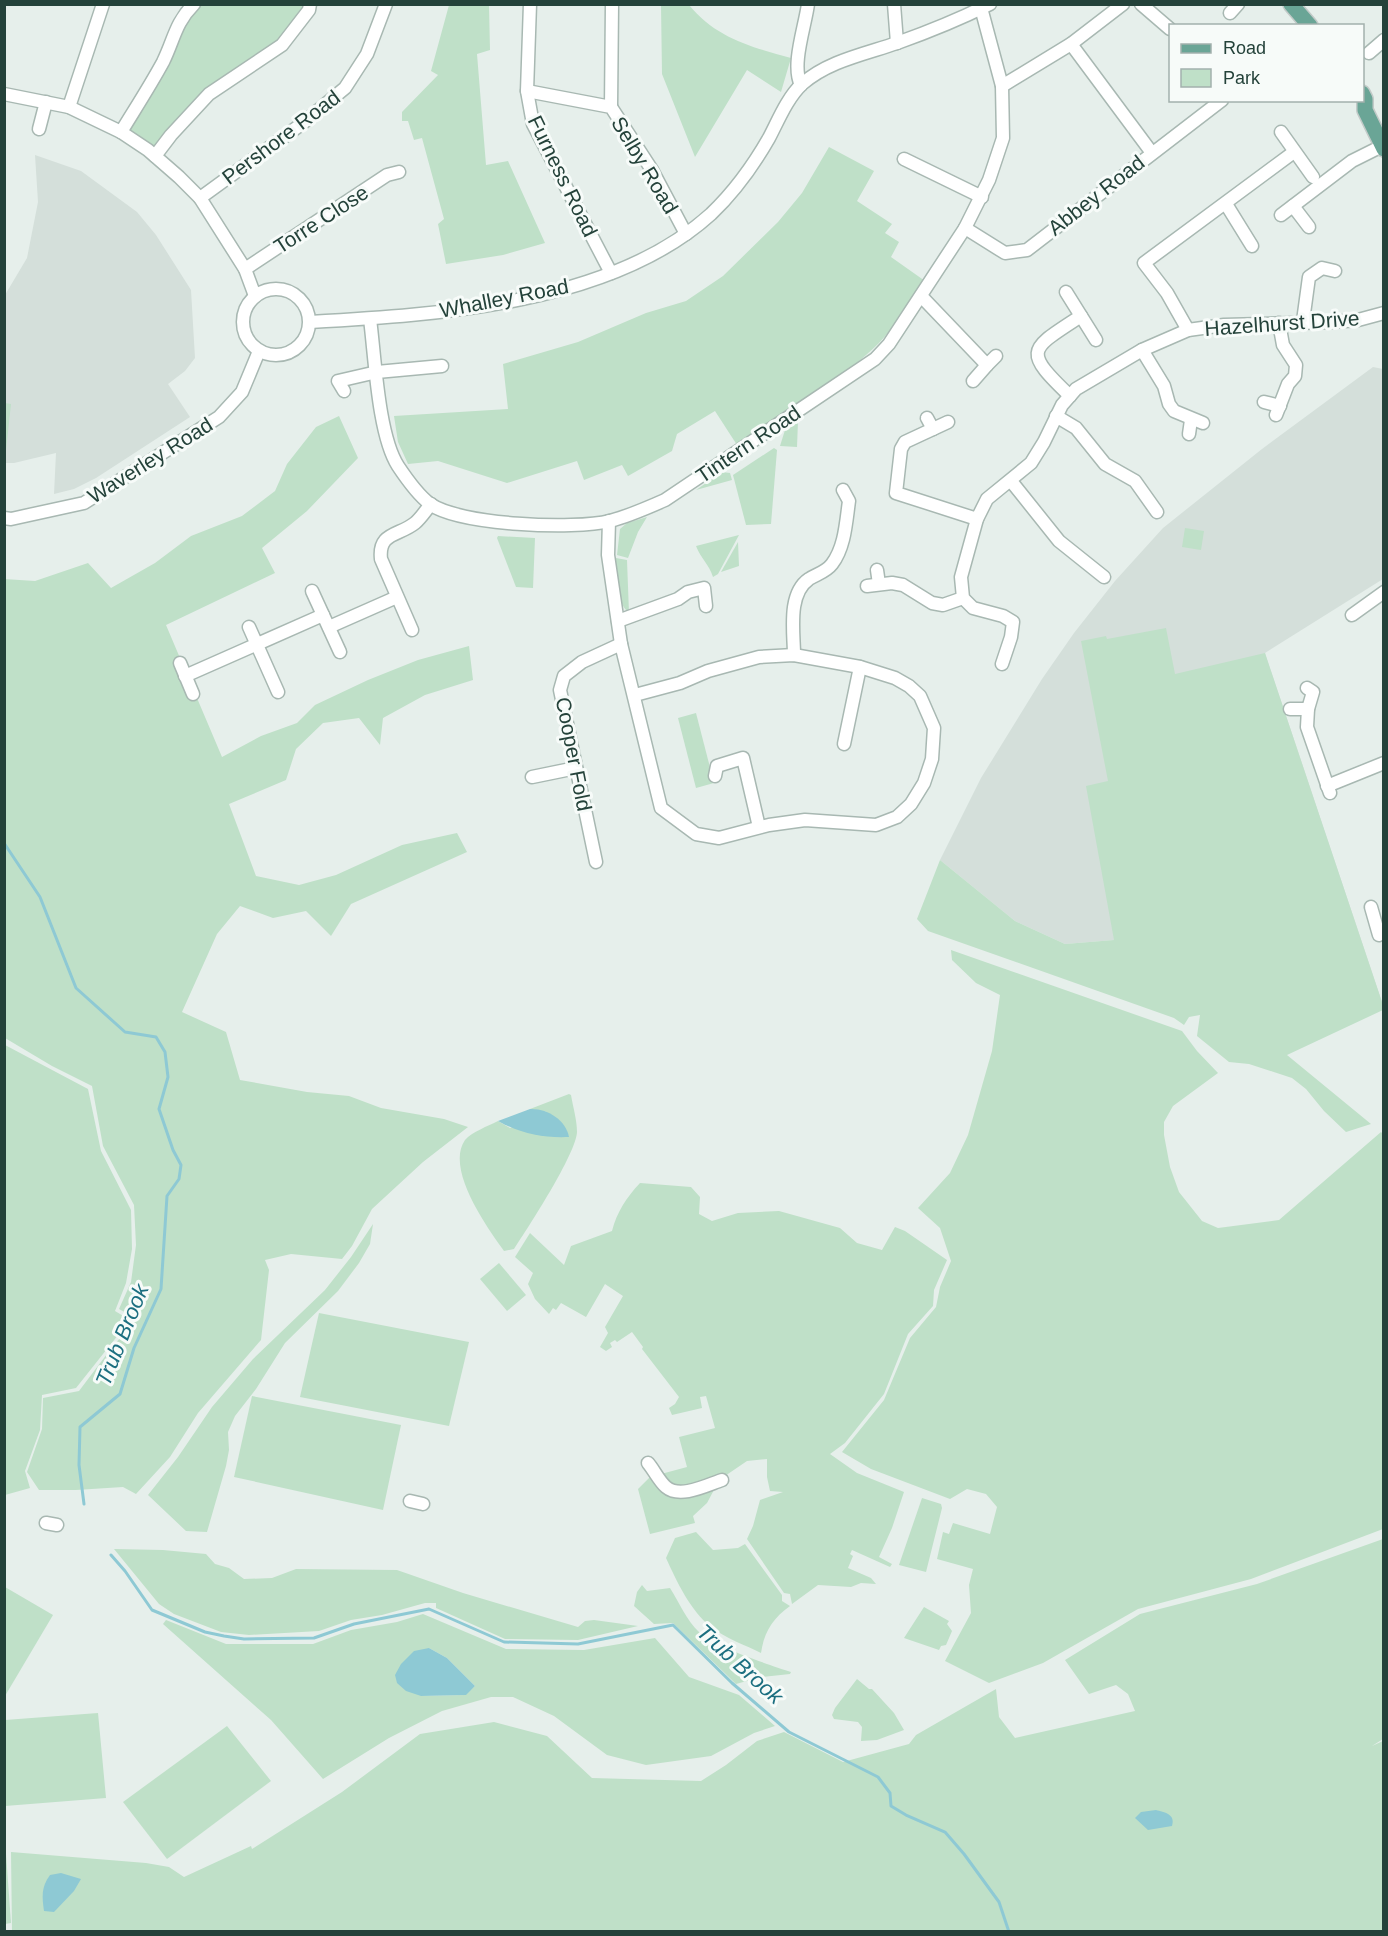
<svg xmlns="http://www.w3.org/2000/svg" width="1388" height="1936" font-family="Helvetica,sans-serif">
<style>
.built{fill:#d4dfda}
.green{fill:#bfe0c8;fill-rule:evenodd}
.water{fill:#8ec9d4}
.lines{fill:none;stroke-linecap:round;stroke-linejoin:round}
.stream{stroke:#8ec9d4;stroke-width:3}
.minor-casing{stroke:#a8b8b2;stroke-width:15}
.major-casing{stroke:#c2cac8;stroke-width:18}
.minor{stroke:#fff;stroke-width:12}
.major{stroke:#6aa596;stroke-width:15}
.labels{text-anchor:middle;dominant-baseline:central;stroke-width:6;stroke-linejoin:round;paint-order:stroke}
.street-label{font-size:21px;fill:#24423a;stroke:#f7fbf9}
.water-label{font-size:22px;font-style:italic;fill:#1c6f80;stroke:#f7fbf9}
</style>
<rect width="100%" height="100%" fill="#e6efeb"/>
<!-- built -->
<g class="built">
<polygon points="35,155 81,171 137,212 156,235 191,290 195,358 185,371 168,384 190,417 96,478 74,489 54,494 56,453 14,463 5,463 5,295 27,258 38,202"/>
<polygon points="1373,367 1383,369 1383,579 1265,653 1383,1005 1383,1010 1114,940 1065,944 1015,921 940,860 981,778 1042,679 1074,633 1115,581 1163,528 1262,449"/>
</g>
<!-- green -->
<g class="green">
<polygon points="194,5 307,5 279,45 207,92 157,149 121,132"/>
<polygon points="449,5 489,5 490,50 477,54 486,165 508,161 545,243 503,255 446,264 438,224 444,219 422,138 414,140 408,121 402,121 402,112 438,75 431,71"/>
<path d="M 661,5 L 689,5 C 716,38 751,47 791,58 L 781,92 L 747,70 L 695,157 L 662,74 Z"/>
<path d="M 829,147 L 874,171 L 857,201 L 892,224 L 885,233 L 899,242 L 891,257 L 925,281 C 910,301 896,325 879,343 C 841,381 782,415 737,445 L 715,411 L 677,434 L 672,451 L 628,476 L 622,465 L 584,480 L 577,461 L 507,483 L 438,461 L 408,464 L 398,442 L 394,416 L 508,409 L 503,364 L 578,342 L 646,313 L 686,301 L 723,276 L 778,222 L 802,193 Z"/>
<polygon points="5,403 11,404 6,450 4,449"/>
<polygon points="339,416 358,458 307,511 262,548 275,573 166,625 222,757 261,736 297,723 315,705 368,680 418,660 469,646 473,680 425,695 383,718 380,745 359,718 323,723 296,749 286,780 229,804 256,876 299,885 336,875 402,845 457,833 467,852 351,904 331,936 306,911 273,918 240,906 217,934 182,1012 226,1032 240,1080 307,1092 349,1096 381,1108 444,1119 468,1127 423,1162 372,1209 352,1246 342,1259 291,1254 265,1260 269,1270 261,1340 198,1413 170,1457 136,1494 123,1487 76,1490 39,1490 27,1472 42,1429 43,1398 79,1391 113,1346 137,1319 119,1309 131,1282 136,1245 134,1205 103,1146 92,1086 52,1066 5,1038 4,579 35,581 88,563 111,588 155,563 191,536 242,516 275,491 287,464 316,427"/>
<polygon points="798,421 797,447 780,446 785,430"/>
<polygon points="774,448 777,450 771,524 746,525 733,475"/>
<polygon points="722,472 730,473 732,480 696,490"/>
<polygon points="647,517 638,532 628,558 617,555 620,529 627,523"/>
<polygon points="1185,528 1204,531 1201,550 1182,547"/>
<path d="M 739,535 L 718,574 L 713,577 C 709,564 701,559 696,546 Z"/>
<polygon points="498,536 535,538 533,588 516,587 497,538"/>
<polygon points="738,542 739,566 721,572"/>
<path d="M 616,558 L 627,560 L 629,613 C 615,601 616,575 616,558 Z"/>
<polygon points="1166,628 1175,674 1265,653 1383,1005 1383,1010 1287,1055 1371,1124 1346,1132 1324,1111 1306,1089 1292,1078 1249,1064 1229,1062 1197,1036 1200,1015 1189,1017 1184,1025 1174,1018 928,931 917,919 940,860 1015,921 1065,944 1114,940 1086,786 1108,781 1081,641 1106,636 1107,639"/>
<polygon points="696,713 714,783 696,788 678,718"/>
<polygon points="951,950 1182,1031 1197,1051 1218,1073 1173,1106 1164,1122 1164,1135 1170,1167 1179,1192 1202,1221 1218,1228 1279,1220 1381,1132 1383,1134 1383,1529 1251,1579 1138,1609 1043,1663 989,1683 945,1661 971,1613 969,1585 973,1569 937,1559 943,1532 949,1534 953,1523 990,1534 997,1507 986,1494 967,1489 950,1499 871,1469 842,1452 884,1400 910,1338 936,1307 940,1287 951,1261 940,1228 918,1208 950,1173 968,1135 992,1051 1000,995 976,983 952,960"/>
<polygon points="5,1045 88,1089 101,1151 131,1210 132,1249 126,1283 115,1311 130,1320 76,1388 42,1395 40,1430 25,1471 30,1488 5,1495"/>
<path d="M 569,1094 L 571,1095 C 573,1107 577,1120 577,1132 C 576,1154 528,1228 514,1249 L 504,1251 C 487,1227 445,1169 465,1140 C 472,1132 488,1126 498,1121 L 510,1128 L 547,1112 L 530,1109 Z"/>
<path d="M 640,1183 L 691,1187 L 700,1197 L 699,1214 L 712,1221 L 738,1213 L 779,1211 L 840,1228 L 857,1243 L 882,1250 L 895,1227 L 905,1231 L 947,1260 L 934,1290 L 933,1306 L 908,1334 L 884,1394 L 845,1443 L 830,1454 L 857,1473 L 904,1492 L 892,1528 L 879,1557 L 892,1564 L 890,1567 L 852,1550 L 850,1554 L 853,1556 L 848,1568 L 871,1578 L 876,1584 L 861,1583 L 851,1587 L 818,1585 L 792,1604 L 790,1594 L 784,1593 L 747,1539 L 753,1526 L 760,1500 L 783,1492 L 770,1491 L 767,1477 L 767,1459 L 747,1461 L 722,1478 L 688,1489 L 671,1488 L 661,1474 L 687,1467 L 679,1437 L 715,1428 L 706,1396 L 700,1397 L 702,1408 L 672,1415 L 669,1408 L 675,1404 L 679,1397 L 642,1349 L 643,1347 L 632,1332 L 617,1342 L 615,1340 L 610,1343 L 612,1347 L 606,1351 L 600,1347 L 608,1333 L 605,1327 L 623,1296 L 605,1284 L 586,1317 L 561,1303 L 556,1310 L 553,1308 L 549,1314 L 535,1299 L 528,1284 L 533,1273 L 515,1257 L 530,1233 L 564,1265 L 571,1246 L 612,1231 C 617,1212 626,1198 640,1183 Z"/>
<polygon points="373,1224 370,1244 359,1263 338,1291 285,1343 256,1389 235,1416 228,1432 229,1450 226,1466 207,1532 186,1531 148,1495 178,1457 212,1407 253,1359 325,1290 351,1257"/>
<polygon points="499,1263 526,1295 507,1311 480,1279"/>
<polygon points="319,1313 469,1342 449,1426 300,1397"/>
<polygon points="252,1396 401,1425 383,1510 234,1477"/>
<polygon points="651,1476 662,1492 671,1496 715,1488 707,1503 693,1516 695,1523 650,1534 638,1489"/>
<polygon points="922,1498 941,1504 942,1508 926,1572 899,1565"/>
<path d="M 696,1532 L 713,1550 L 738,1548 L 745,1544 L 782,1595 L 782,1601 L 790,1606 C 773,1618 764,1632 761,1653 C 745,1645 725,1638 711,1627 C 690,1610 677,1582 666,1558 L 675,1538 Z"/>
<polygon points="1383,1539 1383,1739 1372,1746 1383,1741 1383,1931 12,1931 11,1852 146,1863 169,1867 184,1877 251,1846 252,1849 342,1792 420,1734 494,1722 547,1736 592,1778 701,1781 726,1765 757,1741 784,1732 843,1762 909,1744 916,1735 996,1689 999,1717 1015,1738 1135,1711 1128,1694 1116,1685 1089,1694 1065,1660 1140,1614 1257,1584"/>
<polygon points="114,1549 163,1550 206,1554 215,1564 229,1568 244,1579 272,1578 296,1569 397,1570 463,1593 578,1627 585,1621 594,1620 638,1626 578,1640 505,1639 436,1608 436,1603 425,1603 382,1615 351,1620 319,1631 249,1635 221,1632 174,1614 159,1604"/>
<path d="M 642,1585 L 647,1591 L 670,1588 C 679,1602 687,1621 699,1632 C 717,1648 767,1664 791,1672 L 790,1674 L 761,1677 L 736,1684 L 673,1623 L 654,1624 L 634,1606 L 637,1592 Z"/>
<polygon points="5,1587 53,1615 5,1696"/>
<polygon points="924,1607 949,1621 947,1624 952,1631 946,1645 941,1646 939,1650 904,1638"/>
<path d="M 423,1614 L 506,1649 L 584,1650 L 655,1638 L 689,1677 L 739,1695 L 775,1726 L 754,1733 L 711,1756 L 646,1765 L 607,1755 L 554,1716 L 513,1697 L 491,1697 L 442,1711 L 389,1738 L 323,1779 L 271,1720 L 163,1624 L 166,1620 L 226,1644 L 313,1644 L 351,1630 L 397,1622 ZM 429,1648 L 447,1658 L 475,1686 L 465,1695 L 421,1696 Z"/>
<polygon points="857,1679 869,1689 872,1689 894,1713 904,1730 877,1740 861,1741 862,1727 858,1722 834,1719 832,1715 835,1708"/>
<polygon points="98,1713 106,1798 5,1806 5,1720"/>
<polygon points="227,1726 271,1781 167,1859 123,1802"/>
<polygon points="5,1854 6,1854 11,1923 5,1924"/>
</g>
<!-- water -->
<g class="water">
<path d="M 530,1109 C 547,1108 566,1120 569,1137 C 543,1138 521,1134 498,1121 Z"/>
<polygon points="429,1648 447,1658 475,1686 466,1695 421,1696 406,1691 397,1683 395,1675 401,1664 414,1651"/>
<path d="M 1156,1810 C 1164,1812 1176,1814 1172,1826 L 1148,1830 L 1135,1818 L 1141,1812 Z"/>
<path d="M 61,1873 L 81,1879 L 74,1891 L 54,1912 L 44,1911 C 42,1897 41,1887 50,1875 Z"/>
</g>
<g class="lines">
<!-- stream -->
<g class="stream">
<polyline points="4,843 40,897 76,988 125,1032 156,1037 165,1052 168,1077 159,1109 173,1150 181,1165 179,1179 167,1196 161,1289 134,1348 120,1394 80,1427 79,1465 84,1504"/>
<polyline points="111,1555 125,1571 152,1610 205,1632 224,1636 244,1639 314,1638 354,1624 429,1609 504,1642 578,1644 673,1625 732,1683 789,1732 878,1777 890,1793 891,1806 906,1815 945,1832 964,1854 999,1902 1009,1932"/>
</g>
<!-- minor casing -->
<g class="minor-casing">
<g id="minor">
<polyline points="530,4 527,91 533,124 611,273"/>
<polyline points="894,4 897,43"/>
<polyline points="1141,4 1170,29"/>
<polyline points="1230,13 1238,4"/>
<polyline points="1071,44 1152,153"/>
<polyline points="1369,53 1384,40"/>
<path d="M 801,85 C 791,65 805,27 808,4"/>
<polyline points="1002,86 1071,44 1123,4"/>
<polyline points="527,91 611,107 652,170 686,234"/>
<polyline points="4,94 69,107 121,132 148,150 179,177 200,198 245,269 255,296"/>
<polyline points="69,107 103,4"/>
<polyline points="611,107 612,4"/>
<polyline points="39,129 46,102"/>
<path d="M 121,132 C 135,109 150,86 163,62 C 174,40 175,23 194,4"/>
<polyline points="1281,132 1313,177"/>
<polyline points="155,156 171,135 209,94 282,45 309,10 310,4"/>
<polyline points="904,159 982,197"/>
<polyline points="200,198 303,123 345,88 367,54 386,4"/>
<polyline points="1226,204 1252,246"/>
<polyline points="1293,206 1309,227"/>
<polyline points="1281,215 1352,161 1384,145"/>
<polyline points="965,228 1005,253 1027,250 1222,100"/>
<polyline points="245,269 387,175 399,172"/>
<circle cx="276" cy="322" r="33"/>
<polyline points="1066,292 1096,340"/>
<polyline points="921,296 987,365 973,381"/>
<path d="M 370,319 C 375,357 378,435 398,466 C 406,478 418,495 430,504 C 460,525 574,530 610,521 C 629,516 647,508 665,500 L 875,359 L 889,344 L 965,228 L 989,180 L 1003,138 L 1002,86 L 980,4"/>
<polyline points="1303,321 1309,277 1322,268 1335,271"/>
<path d="M 310,322 C 438,315 612,304 711,214 C 734,192 753,166 769,138 C 778,121 787,98 802,84 C 828,61 865,54 897,43 C 928,32 960,19 990,4"/>
<polyline points="1188,330 1167,293 1144,263 1294,152"/>
<polyline points="1142,350 1164,386 1169,404 1174,411 1203,423"/>
<polyline points="987,365 996,356"/>
<polyline points="344,391 338,381 377,372 442,366"/>
<path d="M 1070,396 C 1022,350 1029,350 1081,316"/>
<polyline points="1264,402 1280,406"/>
<polyline points="1276,415 1288,384 1295,376 1296,365 1283,345 1279,323"/>
<polyline points="1056,416 1076,428 1105,464 1135,481 1157,512"/>
<polyline points="927,418 933,429"/>
<polyline points="948,422 905,442 901,449 896,493 977,519"/>
<polyline points="1189,434 1191,420"/>
<polyline points="1011,481 1059,541 1104,577"/>
<polyline points="4,518 11,519 84,503 219,417 242,392 259,351"/>
<polyline points="609,521 608,555 621,644 661,808 696,834 719,838 769,825 805,820 876,825 897,817 911,804 924,783 932,759 934,728 920,696 909,686 895,678 860,667 794,655 759,657 708,671 680,683 635,695"/>
<polyline points="877,570 879,584"/>
<polyline points="867,586 892,583 903,585 932,603 943,605 963,598"/>
<polyline points="312,591 340,652"/>
<polyline points="1352,615 1384,592"/>
<polyline points="618,621 678,599 688,592 704,588 706,606"/>
<polyline points="249,627 278,692"/>
<polyline points="329,627 397,597"/>
<path d="M 412,630 L 381,559 C 378,532 399,536 415,523 C 421,518 426,510 431,504"/>
<path d="M 794,655 C 794,633 787,594 809,579 C 817,574 826,572 832,564 C 845,547 846,522 849,501 L 843,490"/>
<polyline points="180,663 193,694"/>
<polyline points="1002,664 1011,637 1013,622 1003,616 973,608 963,598 961,577 977,519 987,499 1031,463 1044,442 1062,405 1076,389 1142,350 1188,330 1224,325 1332,322 1358,320 1384,313"/>
<polyline points="185,676 323,615"/>
<polyline points="1307,688 1313,692 1308,709 1307,727 1330,793"/>
<polyline points="1290,709 1308,709"/>
<polyline points="844,744 860,667"/>
<polyline points="715,776 717,766 743,758 759,827"/>
<polyline points="532,777 576,768"/>
<polyline points="1327,786 1384,763"/>
<polyline points="596,862 560,690 564,676 582,662 621,644"/>
<polyline points="1371,907 1379,935"/>
<path d="M 648,1463 C 654,1470 659,1481 666,1487 C 680,1499 707,1485 722,1480"/>
<polyline points="410,1501 423,1504"/>
<polyline points="46,1523 57,1525"/>
</g>
</g>
<!-- major casing -->
<g class="major-casing">
<g id="major">
<polyline points="1291,4 1310,26"/>
<polyline points="1362,93 1365,99 1365,110 1384,149"/>
</g>
</g>
<!-- minor -->
<use href="#minor" class="minor"/>
<!-- major -->
<use href="#major" class="major"/>
</g>
<g class="labels">
<!-- street labels -->
<g class="street-label">
<text transform="translate(281 137) rotate(-37)">Pershore Road</text>
<text transform="translate(645 165) rotate(59)">Selby Road</text>
<text transform="translate(563 176) rotate(64)">Furness Road</text>
<text transform="translate(1096 195) rotate(-38)">Abbey Road</text>
<text transform="translate(321 219) rotate(-33)">Torre Close</text>
<text transform="translate(504 298) rotate(-11)">Whalley Road</text>
<text transform="translate(1282 323) rotate(-4)">Hazelhurst Drive</text>
<text transform="translate(748 444) rotate(-34)">Tintern Road</text>
<text transform="translate(150 460) rotate(-32)">Waverley Road</text>
<text transform="translate(574 754) rotate(79)">Cooper Fold</text>
</g>
<!-- water labels -->
<g class="water-label">
<text transform="translate(122 1335) rotate(-68)">Trub Brook</text>
<text transform="translate(740 1664) rotate(42)">Trub Brook</text>
</g>
</g>
<!-- border -->
<rect width="1388" height="1936" fill="none" stroke="#24423a" stroke-width="12"/>
<!-- legend -->
<rect x="1169" y="24" width="195" height="78" fill="#f7fbf9" stroke="#a3b1ad" stroke-width="1.5"/>
<rect x="1181" y="44" width="30" height="9" fill="#6aa596" stroke="#a3b1ad" stroke-width="1.5"/>
<text x="1223" y="54" font-size="18" fill="#24423a">Road</text>
<rect x="1181" y="69" width="30" height="18" fill="#bfe0c8" stroke="#a3b1ad" stroke-width="1.5"/>
<text x="1223" y="84" font-size="18" fill="#24423a">Park</text>
</svg>
